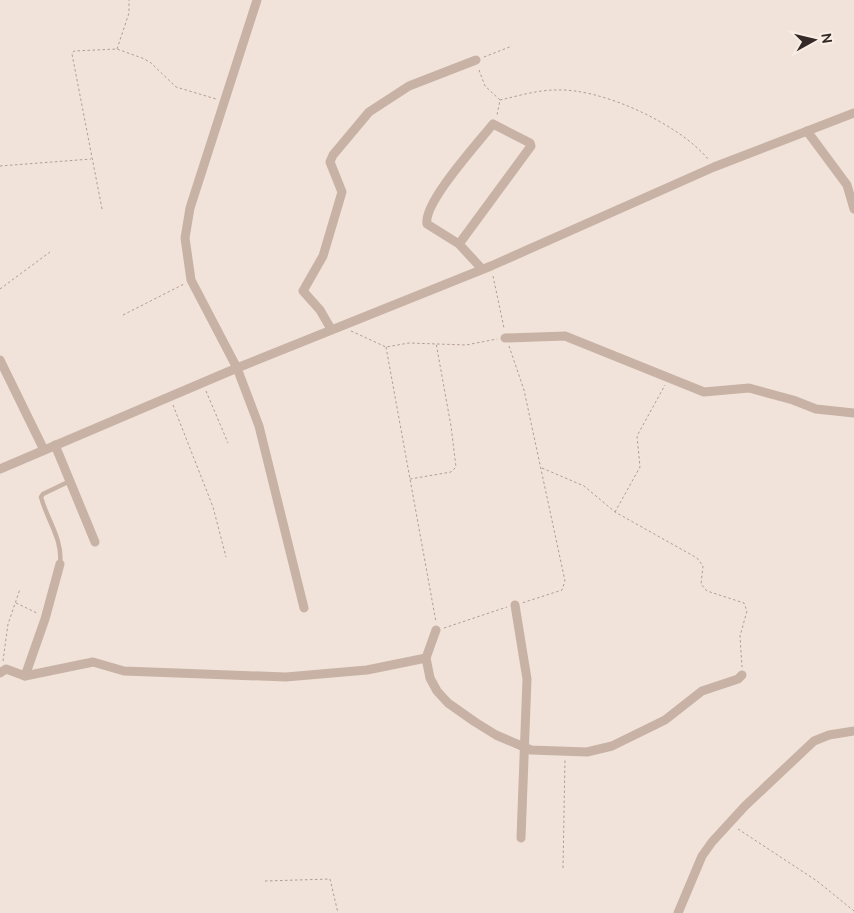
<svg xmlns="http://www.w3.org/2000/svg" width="854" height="913" font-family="Ubuntu,sans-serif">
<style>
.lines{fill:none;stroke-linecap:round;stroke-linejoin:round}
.path{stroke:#b49c90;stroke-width:1;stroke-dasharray:2.5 2.5;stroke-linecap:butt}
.service{stroke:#c8b2a5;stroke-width:4.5}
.minor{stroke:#c8b2a5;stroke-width:9}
</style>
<rect width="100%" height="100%" fill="#f1e3d9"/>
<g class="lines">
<!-- path -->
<g class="path">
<polyline points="117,49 129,13 129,0"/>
<polyline points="484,57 512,46"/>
<polyline points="479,70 485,86 500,100 497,115"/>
<path d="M 500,100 C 518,96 537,90 556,90 C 602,88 679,124 708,159"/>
<polyline points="0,166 91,159"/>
<polyline points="102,209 72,54 74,51 117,49 142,58 150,62 176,87 216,99"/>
<polyline points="493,276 504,328"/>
<polyline points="0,289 50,252"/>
<polyline points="123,315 184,284"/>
<polyline points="351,331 386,347 409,343 466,345 497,339"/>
<polyline points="509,346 524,390 565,581 562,590 522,603"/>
<polyline points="386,347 436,622"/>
<polyline points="206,391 228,443"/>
<polyline points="173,405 213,507 226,557"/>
<polyline points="542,468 584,486 615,512 697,558 703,566 701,584 707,591 744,603 747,611 740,636 742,667"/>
<polyline points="410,479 451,472 456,467 451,426 436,343"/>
<polyline points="615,512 640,467 637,436 665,385"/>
<polyline points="16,603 37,613"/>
<polyline points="444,628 507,607"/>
<polyline points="3,661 8,624 20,589"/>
<polyline points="738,829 817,881 854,911"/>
<polyline points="563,868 565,760"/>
<polyline points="265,881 330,879 338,913"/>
</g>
<!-- service -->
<path class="service" d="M 60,564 C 63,539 47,520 41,497 L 43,494 L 70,481"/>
<!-- minor -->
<g class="minor">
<polyline points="257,0 190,208 185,238 191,280 237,368 259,426 304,608"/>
<polyline points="807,131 847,185 854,209"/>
<path d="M 459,244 L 531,146 L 530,143 L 493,124 C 478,143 423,203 427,224 L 459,244 L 482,269"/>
<polyline points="331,329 320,310 303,291 323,256 342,192 330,162 333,155 369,112 409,86 476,60"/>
<polyline points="505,338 565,336 704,392 749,388 793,400 816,409 854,413"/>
<polyline points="0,360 44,450"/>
<polyline points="55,445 95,542"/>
<polyline points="0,469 237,368 491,266 714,167 854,113"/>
<polyline points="515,605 527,679 521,838"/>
<polyline points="436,630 426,658 430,678 437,691 448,703 475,722 496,735 531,750 587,752 612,746 665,720 702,691 738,679 742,675"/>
<polyline points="0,673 6,669 25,676 93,662 124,671 286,677 367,670 426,658"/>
<polyline points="25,676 45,619 60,564"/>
<polyline points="678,913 702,856 712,842 745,806 814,741 829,735 854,731"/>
</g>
</g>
<!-- north arrow -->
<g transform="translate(814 40) rotate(82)" stroke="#f8eee5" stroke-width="4" paint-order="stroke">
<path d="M0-4L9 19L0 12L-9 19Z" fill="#342926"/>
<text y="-8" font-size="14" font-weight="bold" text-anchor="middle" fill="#342926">N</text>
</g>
</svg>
